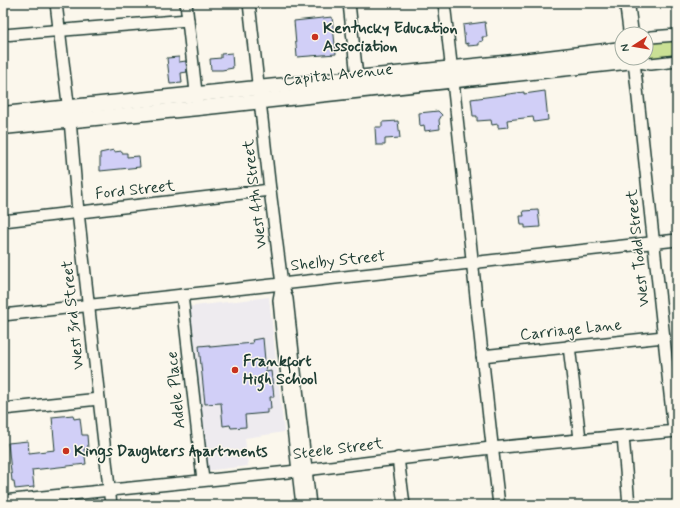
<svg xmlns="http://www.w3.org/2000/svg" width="680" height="508" font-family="Mynerve,sans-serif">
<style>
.built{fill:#eeebef}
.green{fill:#cae095;stroke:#748e64}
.building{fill:#d1cff7;stroke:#1f3d34}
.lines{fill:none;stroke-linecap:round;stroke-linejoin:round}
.minor-casing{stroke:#1f3d34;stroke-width:14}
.major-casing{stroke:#1f3d34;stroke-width:17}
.minor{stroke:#fbf7ec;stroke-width:11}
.major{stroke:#fbf7ec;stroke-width:14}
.poi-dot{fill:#c8321e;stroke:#fbf7ec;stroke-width:1.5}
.labels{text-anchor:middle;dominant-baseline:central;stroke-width:3;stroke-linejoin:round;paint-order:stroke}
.poi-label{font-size:16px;font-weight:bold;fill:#1f3d34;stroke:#fbf7ec;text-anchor:start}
.street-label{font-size:16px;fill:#1f3d34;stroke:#fbf7ec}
</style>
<rect width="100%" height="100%" fill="#fbf7ec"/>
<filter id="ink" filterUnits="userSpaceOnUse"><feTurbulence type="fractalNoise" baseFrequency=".025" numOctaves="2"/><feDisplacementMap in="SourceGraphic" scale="8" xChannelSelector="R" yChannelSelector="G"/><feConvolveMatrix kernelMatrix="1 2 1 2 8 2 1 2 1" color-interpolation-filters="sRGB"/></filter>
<g filter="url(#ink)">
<!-- built -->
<polygon class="built" points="269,297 284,432 245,438 248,466 204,471 186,307"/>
<!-- green -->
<polygon class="green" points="677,38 677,58 651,61 646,58 646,42"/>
<!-- building -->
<g class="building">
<polygon points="332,17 336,54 297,57 294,21"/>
<polygon points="485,22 487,37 482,37 483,41 479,42 479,45 468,46 468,43 465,44 463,25"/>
<polygon points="232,53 233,68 222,70 211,70 210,59 221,58 221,54"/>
<polygon points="179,57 179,62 186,61 187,72 181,73 182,83 170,84 167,58"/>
<polygon points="545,91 548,120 534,122 533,117 507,120 508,127 498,128 498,124 492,125 491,120 477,121 477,116 473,116 471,99 524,92 524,94"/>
<polygon points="438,111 442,115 439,120 440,129 425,131 424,125 420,126 419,113"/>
<polygon points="398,121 400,138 385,139 385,145 376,145 375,127 382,127 382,122"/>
<polygon points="114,150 114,152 122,151 122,153 127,153 127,157 139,156 140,167 100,171 100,153"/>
<polygon points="538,210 540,227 525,228 525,225 521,225 520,216 524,216 523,211"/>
<polygon points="263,338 266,372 271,371 274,397 270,397 271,409 267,409 267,413 245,415 246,427 231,428 230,425 223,426 221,403 205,404 199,346 210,345 210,347 253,343 252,340"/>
<polygon points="73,415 74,419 80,418 82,435 87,435 88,448 84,449 86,464 32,470 34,487 15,489 14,481 12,481 8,443 28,441 29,453 55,450 52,417"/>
</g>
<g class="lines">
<!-- minor casing -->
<g class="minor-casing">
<g id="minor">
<polyline points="56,3 70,120 78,212 111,505"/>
<polyline points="186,3 197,101"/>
<polyline points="249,3 270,190 282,284 287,299 310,505"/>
<polyline points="349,3 358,86"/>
<path d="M 444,3 C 464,170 479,338 499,505"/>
<polyline points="3,35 188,20"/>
<polyline points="646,40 651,37 677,35"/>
<polyline points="3,221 270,190"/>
<polyline points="282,284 279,300 283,342 302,505"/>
<polyline points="182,295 203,480"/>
<polyline points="3,315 677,240"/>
<polyline points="569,346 580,439"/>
<polyline points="482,356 664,337"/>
<polyline points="3,409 99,399"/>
<polyline points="674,431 634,61 651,64 677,61"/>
<polyline points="623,436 629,505"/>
<polyline points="398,458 404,505"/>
<polyline points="3,501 288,472 491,448 677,431"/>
</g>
</g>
<!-- major casing -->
<g class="major-casing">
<g id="major">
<polyline points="627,3 631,34"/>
<polyline points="3,114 522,61 622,49"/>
<polyline points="3,127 198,108 634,61 634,58"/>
</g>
</g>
<!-- minor -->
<use href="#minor" class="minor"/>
<!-- major -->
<use href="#major" class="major"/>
</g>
</g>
<!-- markers -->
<g class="poi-dot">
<circle cx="315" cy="37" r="4"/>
<circle cx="235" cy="370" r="4"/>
<circle cx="66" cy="451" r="4"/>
</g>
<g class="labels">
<!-- poi labels -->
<g class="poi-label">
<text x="323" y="28">Kentucky Education<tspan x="323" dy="18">Association</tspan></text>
<text x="243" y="361">Frankfort<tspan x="243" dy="18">High School</tspan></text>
<text x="74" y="451">Kings Daughters Apartments</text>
</g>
<!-- street labels -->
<g class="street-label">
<text transform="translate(338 75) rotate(-6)">Capital Avenue</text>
<text transform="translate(135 190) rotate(-6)">Ford Street</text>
<text transform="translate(255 194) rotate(-97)">West 4th Street</text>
<text transform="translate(638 248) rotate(-96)">West Todd Street</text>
<text transform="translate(338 261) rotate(-6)">Shelby Street</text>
<text transform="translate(73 315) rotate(-96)">West 3rd Street</text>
<text transform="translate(571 330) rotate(-6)">Carriage Lane</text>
<text transform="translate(176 390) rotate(-96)">Adele Place</text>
<text transform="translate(338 449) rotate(-7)">Steele Street</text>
</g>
</g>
<!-- margin -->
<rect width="680" height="508" fill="none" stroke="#fbf7ec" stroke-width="16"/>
<rect x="8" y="8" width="664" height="492" fill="none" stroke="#1f3d34" stroke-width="1.5" filter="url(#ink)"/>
<!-- north arrow -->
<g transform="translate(634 46) rotate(258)"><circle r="19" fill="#fbf7ec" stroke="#a3ada2"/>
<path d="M0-3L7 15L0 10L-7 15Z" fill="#c8321e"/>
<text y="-6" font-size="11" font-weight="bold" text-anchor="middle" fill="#1f3d34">N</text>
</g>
</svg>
